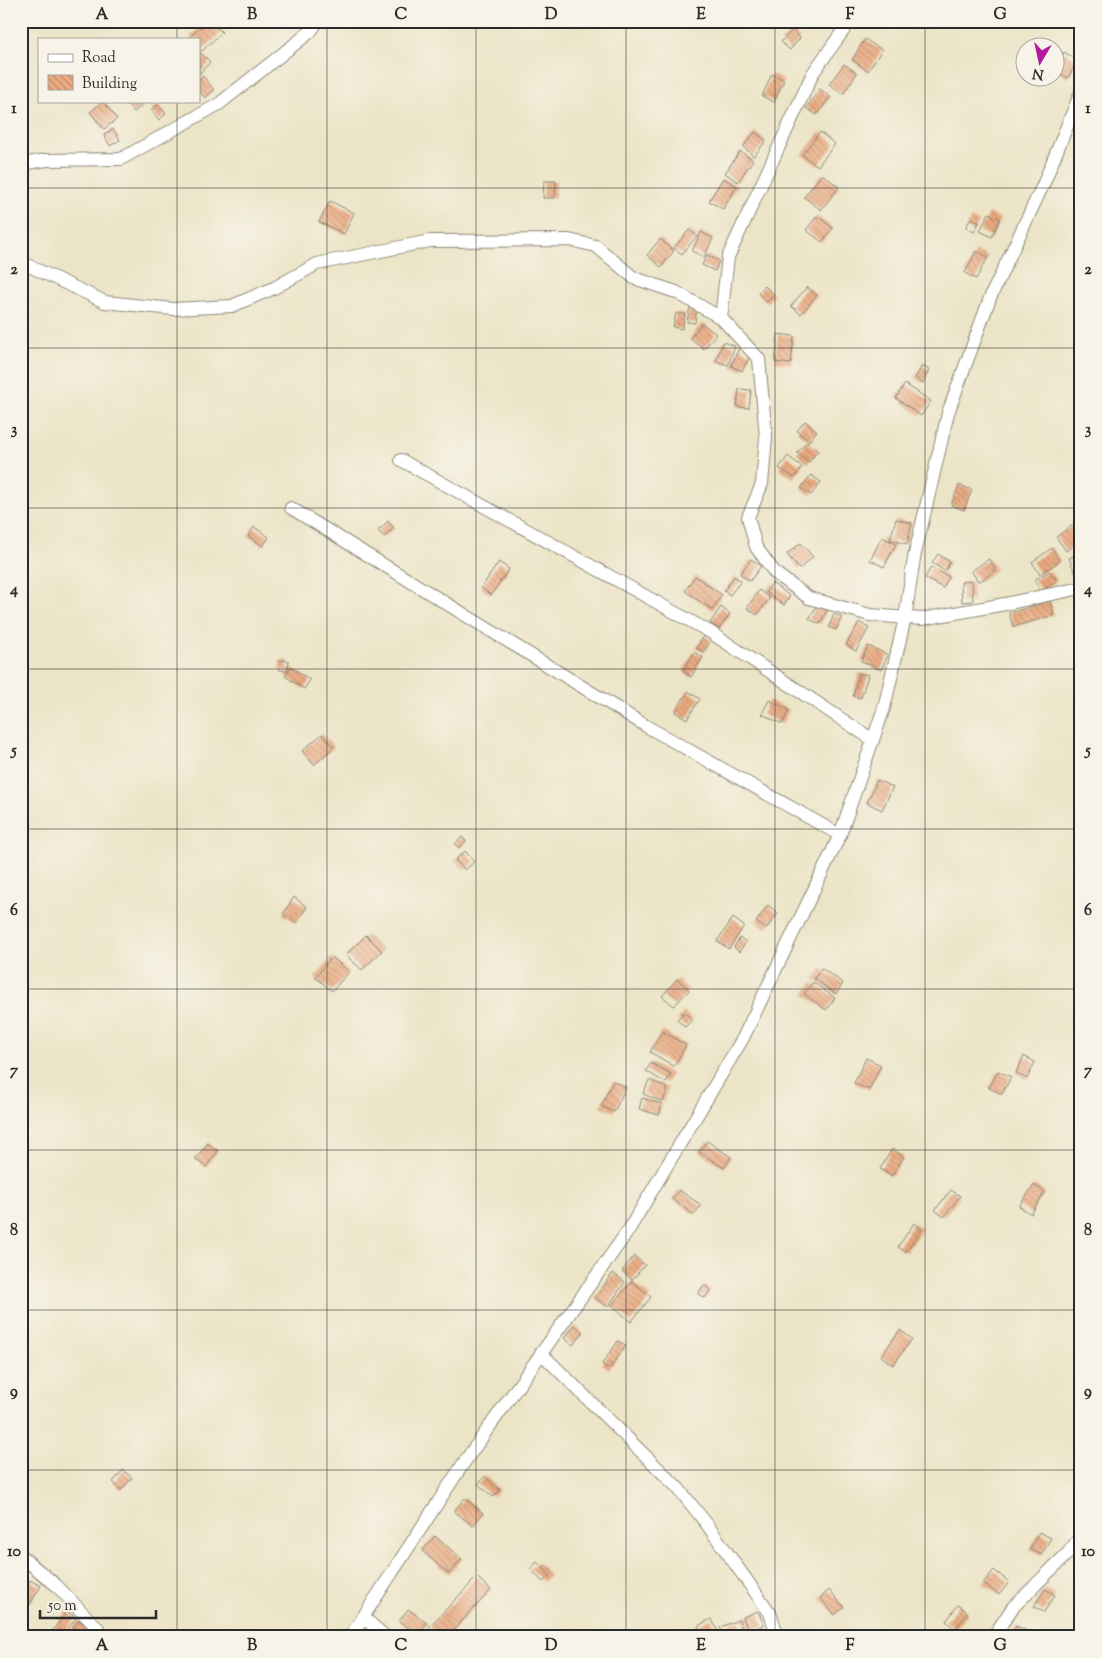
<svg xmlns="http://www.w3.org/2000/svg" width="1102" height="1658" font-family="'Sorts Mill Goudy',serif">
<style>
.building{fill:url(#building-back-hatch)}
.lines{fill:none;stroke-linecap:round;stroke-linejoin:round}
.minor-casing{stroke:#8c8878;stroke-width:14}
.minor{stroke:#fff;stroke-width:12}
.grid{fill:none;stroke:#2b2b2b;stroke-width:1;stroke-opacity:0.55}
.neatline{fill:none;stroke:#2b2b2b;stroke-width:2}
.grid-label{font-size:16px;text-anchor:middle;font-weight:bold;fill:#2b2b2b}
</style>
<defs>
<pattern id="building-back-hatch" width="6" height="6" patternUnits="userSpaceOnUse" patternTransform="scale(1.25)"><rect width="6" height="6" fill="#ebaa80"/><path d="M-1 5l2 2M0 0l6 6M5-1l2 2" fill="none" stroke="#bf8b69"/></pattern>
</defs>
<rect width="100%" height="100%" fill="#f7f3e8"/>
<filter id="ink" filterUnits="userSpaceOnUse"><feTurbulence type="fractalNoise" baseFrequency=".02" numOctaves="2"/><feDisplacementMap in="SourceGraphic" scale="10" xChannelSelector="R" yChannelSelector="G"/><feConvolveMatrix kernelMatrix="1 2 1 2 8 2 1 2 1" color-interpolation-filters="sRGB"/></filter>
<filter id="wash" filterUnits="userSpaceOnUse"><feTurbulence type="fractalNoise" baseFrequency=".0096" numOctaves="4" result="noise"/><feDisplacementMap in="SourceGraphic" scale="20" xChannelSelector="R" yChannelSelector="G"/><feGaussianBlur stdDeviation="1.12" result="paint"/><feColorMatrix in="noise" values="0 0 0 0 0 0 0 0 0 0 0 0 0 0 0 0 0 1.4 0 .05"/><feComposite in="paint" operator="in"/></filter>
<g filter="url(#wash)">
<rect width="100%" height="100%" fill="#ece4c6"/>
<g id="blocks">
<!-- building -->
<g class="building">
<polygon points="206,21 211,21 222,32 202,51 199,48 199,39 189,38"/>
<polygon points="792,30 800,38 790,50 781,42"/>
<polygon points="865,39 882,50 868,71 852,60"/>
<polygon points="199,51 210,62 199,74"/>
<polygon points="1064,52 1078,60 1068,78 1054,70"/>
<polygon points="844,64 857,73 843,94 829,84"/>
<polygon points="772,74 784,80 774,102 762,96"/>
<polygon points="203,76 214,90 205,98 199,91 199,79"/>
<polygon points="820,89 830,97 817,115 806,108"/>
<polygon points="103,101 117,119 104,129 90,112"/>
<polygon points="125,101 147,101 134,112"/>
<polygon points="158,105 166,114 159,120 151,110"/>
<polygon points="113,129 120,140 110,146 104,135"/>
<polygon points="755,132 766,141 754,156 743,147"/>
<polygon points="820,132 835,144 818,166 802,155"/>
<polygon points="740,151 753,160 738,182 725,173"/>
<polygon points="822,174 839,187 821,210 804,197"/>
<polygon points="723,178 737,186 723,209 709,201"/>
<polygon points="544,181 556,181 555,198 543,198"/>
<polygon points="330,201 354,213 344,234 319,222"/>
<polygon points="989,213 1000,219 992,237 980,231"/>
<polygon points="817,216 833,228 822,242 806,230"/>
<polygon points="971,218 979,222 974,232 966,227"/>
<polygon points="689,230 697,236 682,254 674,248"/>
<polygon points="701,232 713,238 704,257 692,251"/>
<polygon points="660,239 674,251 661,267 647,255"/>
<polygon points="976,251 988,257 976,279 965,273"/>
<polygon points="707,255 719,261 715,271 702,265"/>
<polygon points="765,286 774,295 767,302 758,293"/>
<polygon points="807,287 817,295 801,314 791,306"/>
<polygon points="690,306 697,307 695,323 687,322"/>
<polygon points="676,313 685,314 682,329 673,327"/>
<polygon points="702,323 716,334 704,349 690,338"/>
<polygon points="778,334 794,336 791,364 775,362"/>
<polygon points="723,342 735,346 728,365 716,361"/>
<polygon points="739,348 751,354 742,371 731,366"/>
<polygon points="922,366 929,370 923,383 915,378"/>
<polygon points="905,384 931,401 921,416 896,398"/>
<polygon points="739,389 751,390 749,408 737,407"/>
<polygon points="805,421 817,431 809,441 797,431"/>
<polygon points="807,442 818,451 808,463 797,453"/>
<polygon points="788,456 802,467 794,478 779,468"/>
<polygon points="811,475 821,482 811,495 801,488"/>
<polygon points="959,485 972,490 964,510 951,505"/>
<polygon points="896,519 912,523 907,544 890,540"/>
<polygon points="388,521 394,528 384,537 378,531"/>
<polygon points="1076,523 1081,531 1081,541 1066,551 1056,537"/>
<polygon points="254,527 269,537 263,546 248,536"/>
<polygon points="882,537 896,544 884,567 870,560"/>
<polygon points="801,543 813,557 799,569 787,554"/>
<polygon points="1052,548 1060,561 1040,574 1032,562"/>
<polygon points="1081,553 1081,570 1075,572 1069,558"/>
<polygon points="938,554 950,562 945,571 932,563"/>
<polygon points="751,559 761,566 750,581 740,574"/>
<polygon points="989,559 996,570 979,582 971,571"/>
<polygon points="499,562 509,569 491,595 481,588"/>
<polygon points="931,567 949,577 943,588 925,578"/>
<polygon points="1050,571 1057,581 1041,591 1034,580"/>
<polygon points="695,576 722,595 712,610 685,591"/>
<polygon points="734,576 741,581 730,595 724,591"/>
<polygon points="972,581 973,601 962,602 961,582"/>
<polygon points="772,583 790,596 784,605 766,592"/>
<polygon points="759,590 770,598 757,615 747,608"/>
<polygon points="1050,601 1054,615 1013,627 1009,613"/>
<polygon points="818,603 828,608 820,624 809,619"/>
<polygon points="721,607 730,614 719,629 710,623"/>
<polygon points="834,614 842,617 836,630 829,627"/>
<polygon points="859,622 869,628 856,651 846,645"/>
<polygon points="704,636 711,640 704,652 696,648"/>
<polygon points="868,646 888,655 881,670 861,661"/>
<polygon points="694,652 703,657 691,677 683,671"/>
<polygon points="280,660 289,661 287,671 279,670"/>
<polygon points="291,667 310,680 304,689 285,676"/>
<polygon points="859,673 868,675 861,698 853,696"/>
<polygon points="688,691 700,699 687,719 675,712"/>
<polygon points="769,700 789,710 782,724 762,714"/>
<polygon points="322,734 334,747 314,765 302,751"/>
<polygon points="877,780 893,787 882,810 867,803"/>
<polygon points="462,837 466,841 459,848 455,844"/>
<polygon points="465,851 474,862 465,870 455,860"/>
<polygon points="294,897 307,907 296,923 283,914"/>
<polygon points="768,905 778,913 766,929 756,922"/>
<polygon points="733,918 744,926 729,949 717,941"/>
<polygon points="366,935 382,951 362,970 346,955"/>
<polygon points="740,938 746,942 739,952 734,947"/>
<polygon points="332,957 349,972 332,991 315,977"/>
<polygon points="821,968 843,983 836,994 814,979"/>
<polygon points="677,979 689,990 674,1006 662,996"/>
<polygon points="813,982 835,998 826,1010 804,994"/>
<polygon points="684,1012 692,1020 685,1027 677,1020"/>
<polygon points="662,1031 686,1045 674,1066 650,1052"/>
<polygon points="1024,1056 1035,1062 1027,1079 1016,1073"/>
<polygon points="866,1058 881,1065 869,1090 854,1083"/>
<polygon points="651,1063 671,1074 666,1083 646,1071"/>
<polygon points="998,1071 1011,1077 1002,1094 989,1088"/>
<polygon points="649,1080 668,1088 663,1102 643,1094"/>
<polygon points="613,1081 626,1087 614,1112 601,1106"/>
<polygon points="642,1098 662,1104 659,1115 639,1109"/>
<polygon points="707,1141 731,1157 724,1168 699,1152"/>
<polygon points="208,1143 218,1151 206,1167 195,1159"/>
<polygon points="892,1149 904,1157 892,1176 880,1169"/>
<polygon points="1034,1185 1045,1192 1031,1214 1019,1206"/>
<polygon points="679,1190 701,1205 694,1215 672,1199"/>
<polygon points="951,1190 960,1196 944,1217 935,1210"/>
<polygon points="914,1223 922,1229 906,1252 898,1247"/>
<polygon points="634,1256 645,1265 632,1280 622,1271"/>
<polygon points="613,1273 625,1282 608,1307 595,1298"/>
<polygon points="632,1281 651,1297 631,1322 612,1305"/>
<polygon points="704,1285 711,1290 705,1298 698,1294"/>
<polygon points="575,1325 583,1333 573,1345 564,1338"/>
<polygon points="900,1330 912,1339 893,1365 881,1356"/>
<polygon points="618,1341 626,1346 609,1369 602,1364"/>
<polygon points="123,1470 132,1478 121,1490 113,1482"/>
<polygon points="485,1476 500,1490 493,1497 478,1484"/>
<polygon points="465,1498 483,1513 473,1526 454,1511"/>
<polygon points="1039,1532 1051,1538 1041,1555 1030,1549"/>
<polygon points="435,1536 462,1559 449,1574 422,1551"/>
<polygon points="537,1562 550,1575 543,1582 530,1569"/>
<polygon points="994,1570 1009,1582 999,1595 983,1583"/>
<polygon points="477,1577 491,1590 447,1637 439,1637 429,1627"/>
<polygon points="30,1580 41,1586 30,1604 21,1599 21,1595"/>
<polygon points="1045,1589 1055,1595 1044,1612 1034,1606"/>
<polygon points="829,1590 844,1607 835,1615 820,1598"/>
<polygon points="958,1605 968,1613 955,1629 946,1621"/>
<polygon points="408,1609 427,1623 418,1635 399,1621"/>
<polygon points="67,1611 76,1618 61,1637 52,1631"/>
<polygon points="758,1611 764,1625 748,1631 743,1617"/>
<polygon points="711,1619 718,1630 706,1637 703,1637 698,1626"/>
<polygon points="79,1620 90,1628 84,1637 66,1637"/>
<polygon points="739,1620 744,1634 738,1637 724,1637 720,1627"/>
<polygon points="1016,1626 1027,1631 1024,1637 1011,1637"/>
</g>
</g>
</g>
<g filter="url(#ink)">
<use href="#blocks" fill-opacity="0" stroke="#8c8878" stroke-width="1"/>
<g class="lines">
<!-- minor casing -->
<g class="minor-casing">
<g id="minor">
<polyline points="21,164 47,160 121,159 219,104 310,32 318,21"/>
<polyline points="21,262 105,302 173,309 232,306 274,288 317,264 430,241 569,240 596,246 634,278 676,292 721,318 759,359 766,437 762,484 748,517 756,547 775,573 809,598 870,615 922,619 1005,604 1081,588"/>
<polyline points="721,318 728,257 813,73 850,21"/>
<polyline points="401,460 710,632 873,740"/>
<polyline points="291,508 646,726 840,835"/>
<polyline points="541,1353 678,1488 706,1523 770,1613 778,1637"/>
<polyline points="21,1556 56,1585 106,1637"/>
<polyline points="363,1617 386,1637"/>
<polyline points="350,1637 463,1464 628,1231 743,1038 840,835 884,708 905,618 914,558 948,413 990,298 1043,185 1081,92"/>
<polyline points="993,1637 1013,1607 1068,1553 1081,1536"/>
</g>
</g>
<!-- minor -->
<use href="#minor" class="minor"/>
</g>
</g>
<!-- grid -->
<path class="grid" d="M 177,21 L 177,39M 327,21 L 327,1637M 476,21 L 476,1637M 626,21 L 626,1637M 775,21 L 775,1637M 925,21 L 925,1637M 177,101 L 177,1637M 21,188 L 1081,188M 21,348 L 1081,348M 21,508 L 1081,508M 21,669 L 1081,669M 21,829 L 1081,829M 21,989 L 1081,989M 21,1150 L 1081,1150M 21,1310 L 1081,1310M 21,1470 L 1081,1470"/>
<!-- margin -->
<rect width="1102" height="1658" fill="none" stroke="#f7f3e8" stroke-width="55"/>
<!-- legend -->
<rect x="38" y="38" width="162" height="65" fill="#f7f3e8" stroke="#a5a39c"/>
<rect x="48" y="54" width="25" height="8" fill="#ffffff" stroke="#a5a39c"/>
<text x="82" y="62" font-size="15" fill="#2b2b2b">Road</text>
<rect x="48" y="75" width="25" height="15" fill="url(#building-back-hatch)" stroke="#a5a39c"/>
<text x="82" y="88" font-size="15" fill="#2b2b2b">Building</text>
<!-- north arrow -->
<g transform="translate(1040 62) rotate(189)"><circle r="24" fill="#f7f3e8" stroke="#a5a39c"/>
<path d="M0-4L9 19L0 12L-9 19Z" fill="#b5179e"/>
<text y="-8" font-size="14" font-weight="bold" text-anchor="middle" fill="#2b2b2b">N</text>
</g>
<!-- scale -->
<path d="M40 1610v8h116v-8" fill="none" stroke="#2b2b2b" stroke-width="2.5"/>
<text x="48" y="1610" font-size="15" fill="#2b2b2b" stroke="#f7f3e8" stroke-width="4" paint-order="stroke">50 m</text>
<rect x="28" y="28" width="1046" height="1602" class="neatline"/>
<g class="grid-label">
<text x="102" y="19">A</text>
<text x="252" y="19">B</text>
<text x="401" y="19">C</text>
<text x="551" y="19">D</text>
<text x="701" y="19">E</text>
<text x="850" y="19">F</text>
<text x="1000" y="19">G</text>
<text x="14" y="113">1</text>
<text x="1088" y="113">1</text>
<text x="14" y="274">2</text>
<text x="1088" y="274">2</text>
<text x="14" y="434">3</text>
<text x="1088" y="434">3</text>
<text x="14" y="594">4</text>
<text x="1088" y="594">4</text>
<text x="14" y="755">5</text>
<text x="1088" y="755">5</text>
<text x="14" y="915">6</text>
<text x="1088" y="915">6</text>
<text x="14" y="1075">7</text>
<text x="1088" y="1075">7</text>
<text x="14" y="1235">8</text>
<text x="1088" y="1235">8</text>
<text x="14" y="1396">9</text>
<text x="1088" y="1396">9</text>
<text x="14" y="1556">10</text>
<text x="1088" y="1556">10</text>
<text x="102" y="1650">A</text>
<text x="252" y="1650">B</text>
<text x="401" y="1650">C</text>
<text x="551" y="1650">D</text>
<text x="701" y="1650">E</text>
<text x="850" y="1650">F</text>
<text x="1000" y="1650">G</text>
</g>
</svg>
